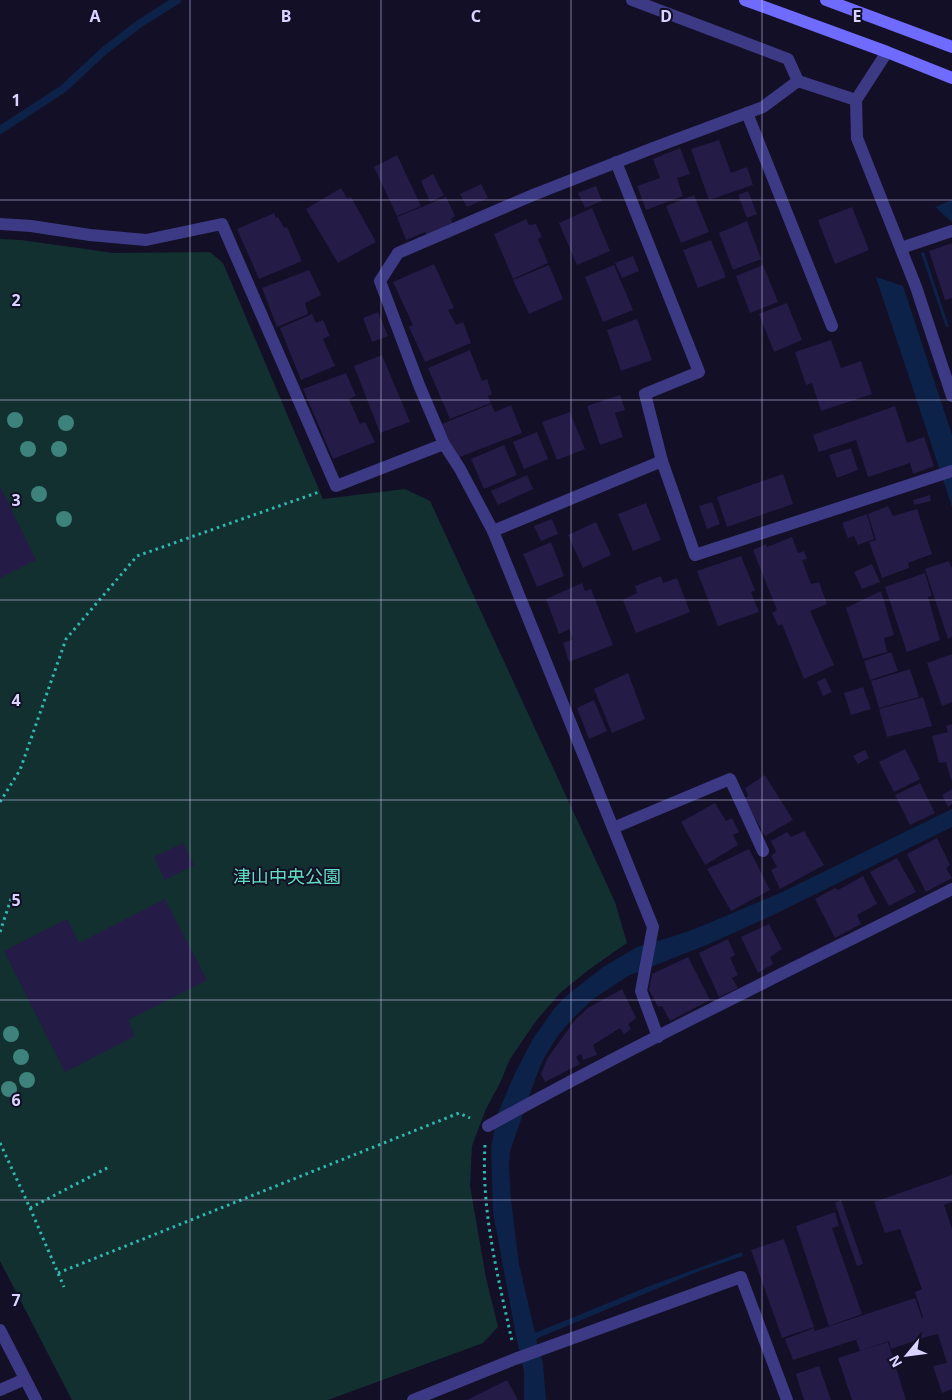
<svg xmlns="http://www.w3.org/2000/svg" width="952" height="1400" font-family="'Noto Sans','Noto Sans JP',sans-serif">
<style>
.green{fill:#12302f}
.water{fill:#0c2248}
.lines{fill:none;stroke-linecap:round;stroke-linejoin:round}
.stream{stroke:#0c2248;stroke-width:8}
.building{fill:#241b47}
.path{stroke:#2fb8b0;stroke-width:3;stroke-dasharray:2.5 4;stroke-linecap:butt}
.minor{stroke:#3d3a85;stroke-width:12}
.tertiary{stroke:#3d3a85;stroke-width:12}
.secondary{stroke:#6f6bff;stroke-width:12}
.tree{fill:#3d827b}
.grid{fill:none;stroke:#d9d4ff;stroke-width:1;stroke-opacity:0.55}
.labels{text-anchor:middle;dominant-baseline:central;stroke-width:4;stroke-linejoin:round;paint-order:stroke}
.park-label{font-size:18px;fill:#5fe0c0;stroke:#130f26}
.grid-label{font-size:16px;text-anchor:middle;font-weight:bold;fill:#d9d4ff;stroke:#130f26;stroke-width:4;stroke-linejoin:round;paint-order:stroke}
</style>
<rect width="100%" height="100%" fill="#130f26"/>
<!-- green -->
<polygon class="green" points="0,239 21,240 114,253 210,252 223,263 323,499 405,489 430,501 615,902 627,943 591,968 560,993 536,1021 510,1059 500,1083 486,1109 472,1146 470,1186 486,1278 498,1327 483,1343 328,1400 72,1400 0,1261"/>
<!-- water -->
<g class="water">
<polygon points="952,200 952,222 935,207"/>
<polygon points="924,252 949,327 946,327 921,253"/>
<polygon points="876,277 903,286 952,435 952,507"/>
<polygon points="952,809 952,827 771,916 709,944 628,976 593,999 572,1019 557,1037 543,1060 536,1077 510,1151 509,1167 511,1200 519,1264 535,1333 647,1287 742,1252 743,1256 702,1270 538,1338 536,1340 543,1363 546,1400 524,1400 524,1372 516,1336 493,1212 491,1147 498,1113 515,1073 534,1037 554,1009 566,996 603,967 637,947 674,936 697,928 780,893"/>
</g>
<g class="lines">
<!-- stream -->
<polyline class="stream" points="0,130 63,89 105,50 139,24 177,0"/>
</g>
<!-- building -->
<g class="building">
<polygon points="719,140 731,173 747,167 753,185 709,200 691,149"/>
<polygon points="680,148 690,174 677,178 683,196 646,210 637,186 660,178 653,159"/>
<polygon points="397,155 421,206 397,216 374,167"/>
<polygon points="433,174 444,195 430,202 421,181"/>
<polygon points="481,184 488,198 467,207 460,194"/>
<polygon points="596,186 602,201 585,208 578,193"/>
<polygon points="341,188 347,198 351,197 376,242 338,263 306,209"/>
<polygon points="748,191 757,214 747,218 738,195"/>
<polygon points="694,195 709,232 681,243 666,206"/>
<polygon points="446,197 455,216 451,219 453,225 427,236 425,232 406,240 397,217"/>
<polygon points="852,207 869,250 835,264 818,220"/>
<polygon points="592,208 610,251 577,265 559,223"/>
<polygon points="274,213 276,218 278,217 284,228 287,227 302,261 259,279 237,229"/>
<polygon points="526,219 529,225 536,224 542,237 538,239 548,263 513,279 494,234"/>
<polygon points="747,221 761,259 733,270 719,233"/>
<polygon points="711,240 726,277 698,288 683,250"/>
<polygon points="952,243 952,298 945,300 929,251"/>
<polygon points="633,256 639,271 622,278 615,263"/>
<polygon points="434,264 454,308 448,310 456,325 463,322 471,343 425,362 409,327 413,325 393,282"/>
<polygon points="549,265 563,299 529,314 513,280"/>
<polygon points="614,265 633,310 603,322 585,277"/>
<polygon points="763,265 778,302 750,313 736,276"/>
<polygon points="309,270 321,295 305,303 308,314 277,327 262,288"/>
<polygon points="787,303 802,340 774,352 759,314"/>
<polygon points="378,312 388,336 372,342 363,318"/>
<polygon points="312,314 316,323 323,320 330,336 323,339 335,366 301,380 280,328"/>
<polygon points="637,319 652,360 621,371 607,330"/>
<polygon points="831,340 841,368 861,361 872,394 821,411 812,383 806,385 795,352"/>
<polygon points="470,350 482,381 487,379 492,394 488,396 491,403 450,419 428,368"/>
<polygon points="382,355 410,422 380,433 354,366"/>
<polygon points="346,373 356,396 349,399 360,424 365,422 375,442 333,459 303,389"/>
<polygon points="620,395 625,410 615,413 623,437 600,445 587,406"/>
<polygon points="491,404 495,412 511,405 522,433 457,458 442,424"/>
<polygon points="895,406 907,443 924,437 934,466 913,474 910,463 868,477 856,440 819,452 813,435"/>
<polygon points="570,412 585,449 557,460 542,422"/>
<polygon points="537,432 548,459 524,469 513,442"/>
<polygon points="504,445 517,475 484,489 471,459"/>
<polygon points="851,448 858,470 837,478 829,455"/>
<polygon points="783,474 793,504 727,527 717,497"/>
<polygon points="527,475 533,489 498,505 491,491"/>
<polygon points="0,486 36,560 0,578"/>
<polygon points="930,495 931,501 914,505 913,500"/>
<polygon points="712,502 720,524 707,529 699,506"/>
<polygon points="646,503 661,540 633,551 618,514"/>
<polygon points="888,506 893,516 917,509 932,554 908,563 909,568 882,578 869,542 876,540 868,514"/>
<polygon points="867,514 874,539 858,545 854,536 848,538 842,523"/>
<polygon points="552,519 558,534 541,541 534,526"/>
<polygon points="596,522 611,555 583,568 568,535"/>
<polygon points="792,537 798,553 804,551 807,559 802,560 811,584 819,582 827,604 810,611 834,665 804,679 782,624 778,626 772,613 777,610 753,550 766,544 767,547"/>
<polygon points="551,542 564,576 537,587 523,554"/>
<polygon points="741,556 755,590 751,592 759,612 718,626 697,571"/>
<polygon points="949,561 951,567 952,566 952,637 948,639 925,569"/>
<polygon points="872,564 880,582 862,589 854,572"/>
<polygon points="925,573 932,596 928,597 940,640 907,652 885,587"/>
<polygon points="661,576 663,583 677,578 690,612 636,633 623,600 637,593 635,586"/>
<polygon points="582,583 585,591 591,589 613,645 569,662 563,643 573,639 569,629 559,634 546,599"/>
<polygon points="881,591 894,635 884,638 887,652 863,659 846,608"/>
<polygon points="891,652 898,671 870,680 864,661"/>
<polygon points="952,654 952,702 942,706 927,663"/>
<polygon points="910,669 919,697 879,708 871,681"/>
<polygon points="628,673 645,719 612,733 594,689"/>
<polygon points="825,678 832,692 823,696 817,682"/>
<polygon points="863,687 871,709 851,715 844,693"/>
<polygon points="923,697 932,726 887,737 879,709"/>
<polygon points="594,700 607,731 589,739 577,708"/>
<polygon points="952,724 952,780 951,780 946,762 939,763 932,736 948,732 946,726"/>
<polygon points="905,749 920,779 894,792 879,762"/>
<polygon points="865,750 869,758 858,764 853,756"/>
<polygon points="765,775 793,820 765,836 744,799 748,796 745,788"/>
<polygon points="920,783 935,813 910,825 895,795"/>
<polygon points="952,789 952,804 948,807 942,795"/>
<polygon points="715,803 726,821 732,818 739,832 733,835 738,845 705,865 681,822"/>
<polygon points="804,831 824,865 780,889 771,870 777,867 771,856 776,852 771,841 787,832 791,837"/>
<polygon points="937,838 950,865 946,868 952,878 926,892 907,854"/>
<polygon points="183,843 194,865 165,880 154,857"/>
<polygon points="749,849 770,890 731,911 707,869"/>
<polygon points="897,858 916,892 889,906 870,872"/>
<polygon points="863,876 877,904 857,915 861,924 835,938 815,899 835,888 838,890"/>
<polygon points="165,899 207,980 128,1020 135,1036 65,1072 4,951 67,919 79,943"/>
<polygon points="769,924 782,949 770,957 773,964 758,973 741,937"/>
<polygon points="728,939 735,955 730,958 738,975 732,978 738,988 719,997 699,953"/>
<polygon points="688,957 710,1000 670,1021 662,1006 658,1007 649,990 652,974"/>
<polygon points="622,989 636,1018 628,1024 631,1029 624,1034 620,1028 593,1045 597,1055 583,1060 581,1054 576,1057 580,1064 545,1082 541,1074 547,1059 575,1020 588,1008"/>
<polygon points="952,1175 952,1202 944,1205 952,1229 952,1389 942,1393 933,1366 947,1363 938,1334 929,1336 891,1349 889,1341 860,1351 856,1340 861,1338 793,1360 785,1339 814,1328 815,1331 915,1298 922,1318 923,1317 915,1292 922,1289 900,1229 885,1233 874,1202"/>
<polygon points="841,1200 863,1264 857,1266 835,1203"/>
<polygon points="835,1212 839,1226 832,1228 862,1314 829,1326 796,1226"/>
<polygon points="784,1239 814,1327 782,1338 751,1250"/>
<polygon points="888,1342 906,1400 852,1400 838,1358"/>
<polygon points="819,1366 831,1400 804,1400 796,1374"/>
<polygon points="507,1380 518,1400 467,1400"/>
</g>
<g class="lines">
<!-- path -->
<g class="path">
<polyline points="0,802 20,770 66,639 137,556 319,492"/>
<polyline points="0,932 13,893"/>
<polyline points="0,1143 30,1208 64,1287"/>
<path d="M 485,1145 C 481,1211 498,1277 512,1341"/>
<polyline points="30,1208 109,1167"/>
<polyline points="58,1273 459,1113 470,1118"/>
</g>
<!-- minor -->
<g class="minor">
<polyline points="632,0 788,59 798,81 856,100"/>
<polyline points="887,52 856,100 857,138 916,287 952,396"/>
<polyline points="747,113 832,326"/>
<polyline points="616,162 699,372 645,394 662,461 695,555 952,471"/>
<polyline points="0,224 31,226 90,235 146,240 222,224 336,486 444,444 460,469 493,531 653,927 641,991 658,1037"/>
<polyline points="901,248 952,231"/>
<polyline points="444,444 419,385 380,281 398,253 533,195 653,148 763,107 798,81"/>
<polyline points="493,531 662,461"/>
<polyline points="613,828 730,779 763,851"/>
<path d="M 488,1126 C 640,1042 797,967 952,889"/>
<polyline points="0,1390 25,1379"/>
<polyline points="413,1400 515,1359 741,1277 787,1400"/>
</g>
<!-- tertiary -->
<polyline class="tertiary" points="0,1330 36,1400"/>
<!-- secondary -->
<g class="secondary">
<polyline points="745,0 887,52 952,78"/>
<polyline points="826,0 952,47"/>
</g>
</g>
<!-- trees -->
<g class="tree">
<circle cx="15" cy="420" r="8"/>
<circle cx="66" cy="423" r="8"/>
<circle cx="28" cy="449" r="8"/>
<circle cx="59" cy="449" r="8"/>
<circle cx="39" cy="494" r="8"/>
<circle cx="64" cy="519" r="8"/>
<circle cx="11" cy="1034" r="8"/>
<circle cx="21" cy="1057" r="8"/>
<circle cx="27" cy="1080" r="8"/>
<circle cx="9" cy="1089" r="8"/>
</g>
<!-- grid -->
<path class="grid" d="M 190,0 L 190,1400M 381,0 L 381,1400M 571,0 L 571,1400M 762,0 L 762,1400M 0,200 L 952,200M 0,400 L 952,400M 0,600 L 952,600M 0,800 L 952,800M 0,1000 L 952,1000M 0,1200 L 952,1200"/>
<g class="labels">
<!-- park labels -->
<g class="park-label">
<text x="287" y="876">津山中央公園</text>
</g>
</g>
<g class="grid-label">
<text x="95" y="22">A</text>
<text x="286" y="22">B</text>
<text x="476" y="22">C</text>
<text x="666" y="22">D</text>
<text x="857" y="22">E</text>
<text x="16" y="106">1</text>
<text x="16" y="306">2</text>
<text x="16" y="506">3</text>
<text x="16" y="706">4</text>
<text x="16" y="906">5</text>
<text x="16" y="1106">6</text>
<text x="16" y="1306">7</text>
</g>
<!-- north arrow -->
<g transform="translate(907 1355) rotate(241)" stroke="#130f26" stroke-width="4" paint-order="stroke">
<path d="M0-4L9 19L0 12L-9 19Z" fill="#d9d4ff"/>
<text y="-8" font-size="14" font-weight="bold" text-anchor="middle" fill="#d9d4ff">N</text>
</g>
</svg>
